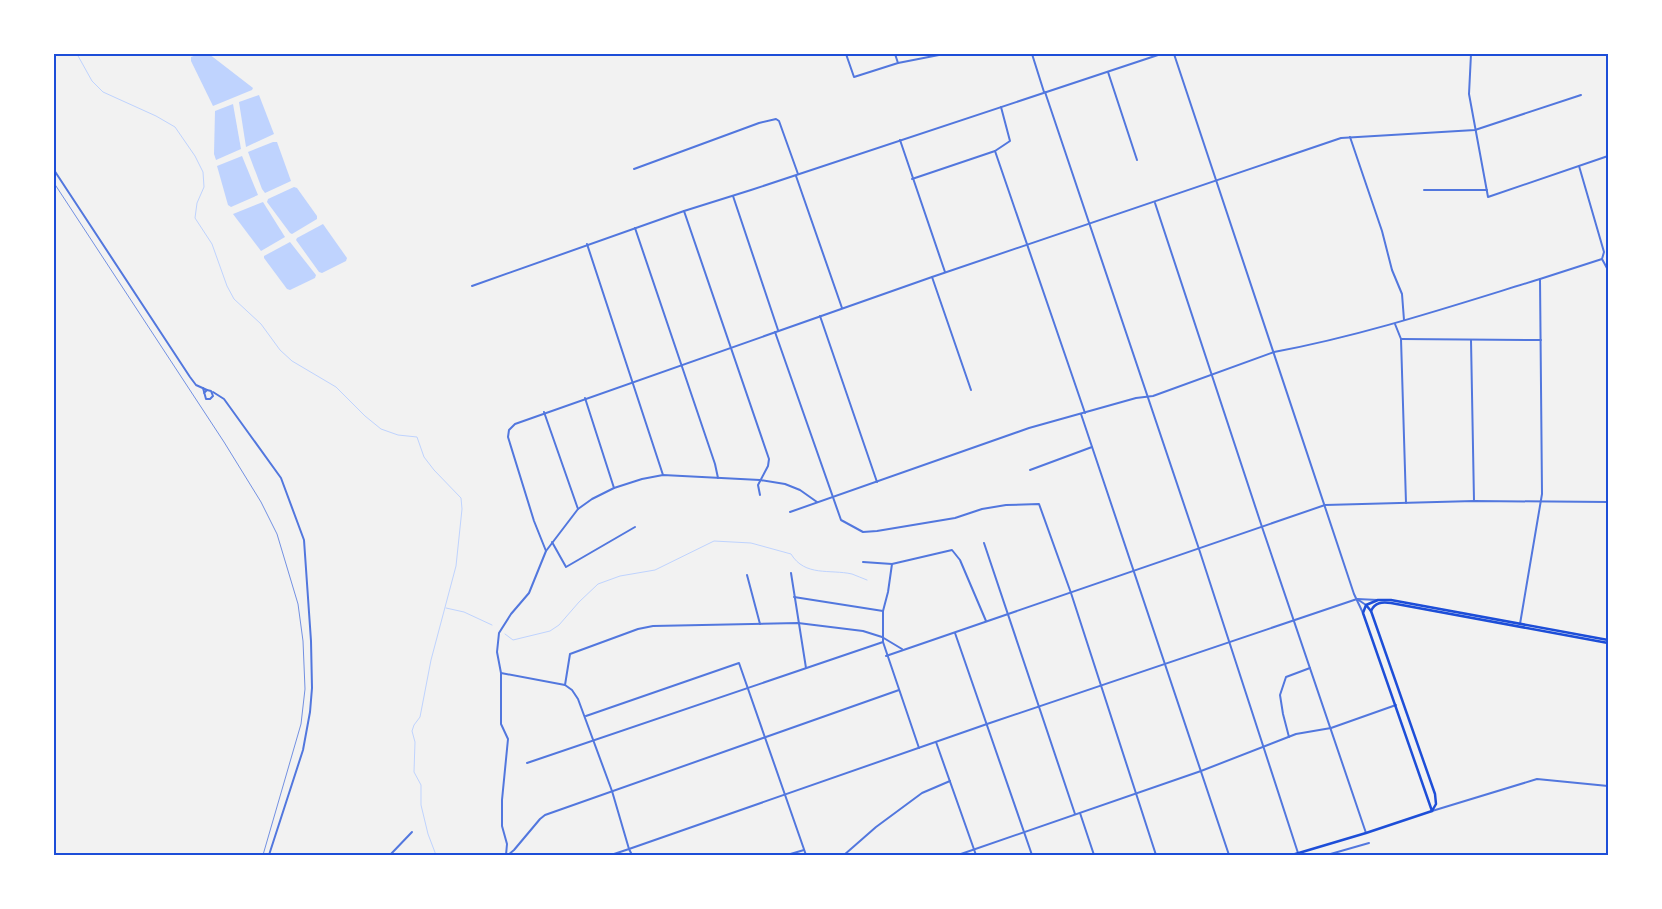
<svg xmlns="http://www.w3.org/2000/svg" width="1662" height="909" font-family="'Fira Sans Condensed',sans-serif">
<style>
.water{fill:#bfd3fe}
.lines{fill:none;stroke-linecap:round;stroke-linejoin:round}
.stream{stroke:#bfd3fe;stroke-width:1}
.minor{stroke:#5277de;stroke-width:2}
.tertiary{stroke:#5277de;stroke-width:2}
.primary{stroke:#1d4ed8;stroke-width:2.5}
.rail{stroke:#7290e2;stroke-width:1}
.neatline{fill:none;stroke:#1d4ed8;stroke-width:2}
</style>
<rect width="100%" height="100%" fill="#f2f2f2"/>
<!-- water -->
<g class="water">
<polygon points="199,54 209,54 253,88 252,90 213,106 191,61 191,57"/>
<polygon points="259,95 274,134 246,147 239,102"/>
<polygon points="233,104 241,149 216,160 214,154 215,111"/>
<polygon points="273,142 277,142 291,181 265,193 262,189 248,152"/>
<polygon points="242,156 258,195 231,207 228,205 217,166"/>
<polygon points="294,187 297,188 317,216 317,219 292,234 290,233 267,202 268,199"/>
<polygon points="263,202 285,237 261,251 233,214"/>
<polygon points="323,224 347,258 346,261 322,273 319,272 296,240 297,238"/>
<polygon points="290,242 316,275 315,278 290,290 287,289 264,258 264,256"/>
</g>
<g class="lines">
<!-- stream -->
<g class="stream">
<polyline points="77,54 92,81 103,92 156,116 175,127 195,156 203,172 204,187 197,203 195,218 212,244 227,286 234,299 261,324 280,350 292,361 336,387 365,416 381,429 398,435 417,437 424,457 434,470 461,498 462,509 456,566 431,660 420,717 414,725 412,731 415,742 414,772 421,785 421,805 428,834 436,855"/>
<polyline points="446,608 464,612 492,625"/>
<path d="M 505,634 L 513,640 L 550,631 L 559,625 L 579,602 L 598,584 L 620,576 L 655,570 L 714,541 L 751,543 L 791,554 C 805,577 830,569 852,574 C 857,576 862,578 867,580"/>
</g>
<!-- minor -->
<g class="minor">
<polyline points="846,54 854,77 898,63 944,54"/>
<polyline points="895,54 898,63"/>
<polyline points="1032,54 1044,92"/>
<polyline points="1471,54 1469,94 1488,197 1608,156"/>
<polyline points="1108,72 1137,160"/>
<polyline points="1350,137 1382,231 1392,270 1402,294 1404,320"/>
<polyline points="900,140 945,272"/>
<polyline points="995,151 1085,413"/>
<polyline points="1579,166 1604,252 1602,259 1608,270"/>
<polyline points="634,169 759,123 776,119 779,121 798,174"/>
<polyline points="796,176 842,308"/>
<polyline points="912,179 995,151 1010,141 1001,107"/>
<polyline points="1424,190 1487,190"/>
<polyline points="733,196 778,330"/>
<polyline points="1155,203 1262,527 1366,833"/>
<polyline points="635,228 715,464 718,478"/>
<polyline points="587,244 663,475"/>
<polyline points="932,277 971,390"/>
<polyline points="1540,279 1602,259"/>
<polyline points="472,286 684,211 769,459 768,466 758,485 760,495"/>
<polyline points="820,316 877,482"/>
<polyline points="1395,324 1401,339 1406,503"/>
<polyline points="775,332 841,520 863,532 877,531 955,518 982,509 1006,505 1039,504 1071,593 1156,855"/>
<polyline points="1401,339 1541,340"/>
<polyline points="1471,340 1474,501"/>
<polyline points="585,398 614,488"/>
<polyline points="544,412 578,509"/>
<polyline points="1081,414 1229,855"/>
<polyline points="1030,470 1092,447"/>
<polyline points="790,512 1029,428 1136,398 1153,396 1274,352"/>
<polyline points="552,542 566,567 635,527"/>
<polyline points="984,543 1075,814"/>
<polyline points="546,551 534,521 508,437 509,430 515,424 932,277 1341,138 1475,130 1581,95"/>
<polyline points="863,562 892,564 952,550 960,560 986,621"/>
<polyline points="892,564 888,592 883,611 883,642 919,748"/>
<polyline points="791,573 806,668"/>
<polyline points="747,575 760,624"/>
<polyline points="794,597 883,611"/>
<polyline points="955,633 1032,855"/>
<polyline points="886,656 1325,505 1474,501 1608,502"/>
<polyline points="501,673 565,685 572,690 578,699 612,791 629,849 611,855"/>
<polyline points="565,685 570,654 638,629 653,626 798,623 863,631 882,637 902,649"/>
<polyline points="586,716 739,663 806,855"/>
<polyline points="1289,737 1283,714 1280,695 1286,677 1310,668"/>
<polyline points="936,742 976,855"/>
<polyline points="527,763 883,642"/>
<polyline points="1080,813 1094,855"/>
<polyline points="390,855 412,832"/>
<polyline points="506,855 507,844 502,826 502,800 508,739 501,724 501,673 497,652 499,633 511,614 529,593 546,551 578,509 592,499 614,488 642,479 663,475 760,480 785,484 800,490 817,502"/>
<polyline points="508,855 514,850 540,819 545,815 899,690"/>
<polyline points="787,855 804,850"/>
<polyline points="844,855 876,827 922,793 950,781"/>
<polyline points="958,855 1201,771 1296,734 1331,728 1396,705"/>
<polyline points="1327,855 1369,843"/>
</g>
<!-- tertiary -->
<g class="tertiary">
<polyline points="1174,54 1354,594 1363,613"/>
<polyline points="1045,92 1199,549 1298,853"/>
<polyline points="54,170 190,377 196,385 207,390"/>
<polyline points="684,211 751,190 1161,54"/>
<path d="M 1274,352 C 1365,335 1452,306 1540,279 L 1542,494 L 1520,624"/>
<polyline points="203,388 206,399 210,399 213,396 211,391 207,390 204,393"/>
<polyline points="213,392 224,399 281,478 304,540 311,641 312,688 310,712 303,750 269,855"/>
<polyline points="1357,599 1366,605"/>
<polyline points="1432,811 1537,779 1608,786"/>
<polyline points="632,855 629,849 987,724 1357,599 1378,600"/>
</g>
<!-- primary -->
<g class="primary">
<polyline points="1366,605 1371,611 1435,794 1436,804 1432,811 1363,613 1366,605 1378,600 1391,600 1608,640"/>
<path d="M 1371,611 C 1375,602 1382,602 1391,603 L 1608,643"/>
<polyline points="1292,855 1366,833 1432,811"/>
</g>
<!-- rail -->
<polyline class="rail" points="54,183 224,442 261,502 277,534 298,604 303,641 305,689 301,724 263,855"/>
</g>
<!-- border -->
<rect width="1662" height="909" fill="none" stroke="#ffffff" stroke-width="110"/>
<rect x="55" y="55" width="1552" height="799" class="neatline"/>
</svg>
